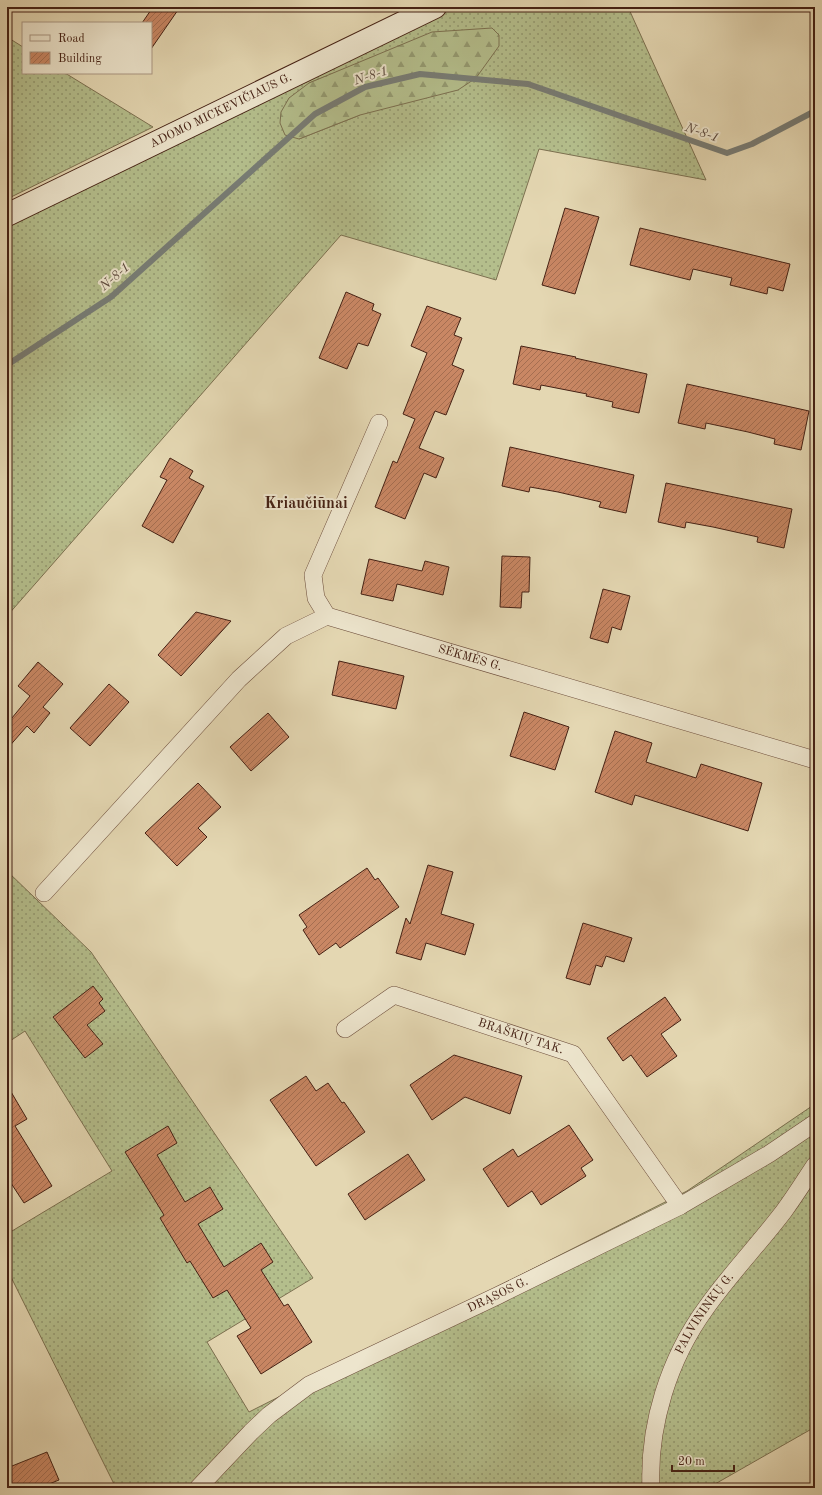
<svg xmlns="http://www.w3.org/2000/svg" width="822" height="1495" font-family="'Old Standard TT',serif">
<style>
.grass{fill:url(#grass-dots);stroke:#7c7050;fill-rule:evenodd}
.forest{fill:url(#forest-firs);stroke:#7c7050}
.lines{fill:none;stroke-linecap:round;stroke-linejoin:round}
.stream{stroke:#777c75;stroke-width:6}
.building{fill:url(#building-hatch);stroke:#452114}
.street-casing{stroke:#6d4e3c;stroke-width:18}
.secondary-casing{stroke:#452114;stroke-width:24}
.street{stroke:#ede5cd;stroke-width:17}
.secondary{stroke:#ede5cd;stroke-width:22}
.labels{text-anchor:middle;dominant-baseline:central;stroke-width:4;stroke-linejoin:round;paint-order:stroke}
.street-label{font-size:12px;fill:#452114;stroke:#ede5cd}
.water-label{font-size:13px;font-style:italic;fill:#5a473c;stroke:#ede5cd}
.district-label{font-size:16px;font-weight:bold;fill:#452114;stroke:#ede5cd}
</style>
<defs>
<pattern id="grass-dots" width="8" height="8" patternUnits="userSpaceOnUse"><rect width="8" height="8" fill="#b4be8c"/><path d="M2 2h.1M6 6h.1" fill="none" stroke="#949a71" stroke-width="1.8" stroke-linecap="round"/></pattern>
<pattern id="forest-firs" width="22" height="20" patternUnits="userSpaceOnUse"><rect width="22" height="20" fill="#b4be8c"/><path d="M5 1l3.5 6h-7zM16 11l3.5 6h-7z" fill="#949a71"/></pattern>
<pattern id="building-hatch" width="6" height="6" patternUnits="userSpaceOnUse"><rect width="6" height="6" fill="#c98764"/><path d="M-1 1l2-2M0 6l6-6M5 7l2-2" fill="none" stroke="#a56e51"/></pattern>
</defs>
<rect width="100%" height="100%" fill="#e4d7b2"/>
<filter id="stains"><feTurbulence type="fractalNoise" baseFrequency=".005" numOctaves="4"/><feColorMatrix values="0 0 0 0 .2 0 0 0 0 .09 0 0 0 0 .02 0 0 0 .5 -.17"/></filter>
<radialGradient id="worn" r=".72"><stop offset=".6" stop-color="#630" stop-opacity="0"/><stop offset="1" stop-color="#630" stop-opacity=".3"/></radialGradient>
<!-- grass -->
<g class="grass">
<path d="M 456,7 L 628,7 L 706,180 L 539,149 L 496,280 L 341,235 L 7,616 L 7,226 ZM 337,72 L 360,115 L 299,139 L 309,83 Z"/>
<polygon points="7,37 23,47 23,73 65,73 153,127 7,199"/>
<polygon points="7,871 91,952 313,1278 207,1342 249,1412 687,1191 815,1104 815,1427 708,1488 116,1488 7,1269 7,1234 112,1171 25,1031 7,1043"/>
</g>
<!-- forest -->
<polygon class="forest" points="492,28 499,35 499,46 476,78 458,90 360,115 299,139 285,135 280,123 281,112 289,98 309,83 432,32"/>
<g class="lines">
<!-- stream -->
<polyline class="stream" points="7,365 111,297 315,114 365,87 420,74 528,84 727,153 752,144 815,111"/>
</g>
<!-- building -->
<g class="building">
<polygon points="153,7 180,7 151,49 151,23 142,23"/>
<polygon points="565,208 599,217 575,294 542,285"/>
<polygon points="640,228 790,264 783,291 768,287 767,294 730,285 732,278 693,269 690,280 630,265"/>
<polygon points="346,292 374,304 372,310 381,314 368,346 358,343 347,369 319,358"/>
<polygon points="427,306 461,318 454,335 462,338 452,365 464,370 446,415 435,411 419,448 444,458 436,478 424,473 405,519 375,507 393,461 397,463 415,419 403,414 427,353 411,346"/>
<polygon points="521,346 576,357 575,358 647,374 639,413 612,407 613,402 586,396 587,394 541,385 540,390 513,384"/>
<polygon points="687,384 809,411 801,450 774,444 775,439 748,432 706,423 705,429 678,423"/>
<polygon points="510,447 634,475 626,513 599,507 601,502 558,492 530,487 529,492 502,486"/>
<polygon points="170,458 193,471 189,478 204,486 173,543 142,526 167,480 160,477"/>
<polygon points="666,483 792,509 784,548 757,542 758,537 713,527 686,522 685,528 658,522"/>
<polygon points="502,556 530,557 529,592 522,592 521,608 500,607"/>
<polygon points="369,559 422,571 425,561 449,567 443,595 397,584 393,601 361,594"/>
<polygon points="603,589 630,596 621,630 612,627 608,643 590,638"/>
<polygon points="196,612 231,621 181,676 158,655"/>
<polygon points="339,661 404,676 396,709 332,695"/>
<polygon points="38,662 63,684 43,707 50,713 34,733 27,726 7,749 7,724 30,696 18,686"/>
<polygon points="109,684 129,702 90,746 70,728"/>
<polygon points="524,712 569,727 555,770 510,756"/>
<polygon points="268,713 289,737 251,771 230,747"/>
<polygon points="615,731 652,743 646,762 696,778 701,764 762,783 748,831 635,795 632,805 595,792"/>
<polygon points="198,783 221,807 198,828 207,837 177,866 145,833"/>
<polygon points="428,865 453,872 441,914 474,924 465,955 426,943 421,960 396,953 406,918 410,924"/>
<polygon points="367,868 375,880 378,878 399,907 340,948 336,943 319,955 303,930 307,927 299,915"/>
<polygon points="583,923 632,938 624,962 606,956 602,967 596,965 590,985 566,978"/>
<polygon points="93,986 103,999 99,1003 105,1011 87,1025 103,1044 85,1058 53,1017"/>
<polygon points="665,997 681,1020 661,1034 677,1056 647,1077 631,1055 623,1061 607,1038"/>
<polygon points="454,1055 522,1076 510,1114 465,1097 432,1120 410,1085"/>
<polygon points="306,1076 316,1091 328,1083 342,1103 344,1102 365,1132 316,1166 270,1100"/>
<polygon points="7,1085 27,1119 15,1126 52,1186 24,1203 7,1177"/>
<polygon points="569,1125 593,1160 581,1168 586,1176 541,1205 532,1191 508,1207 483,1169 513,1149 518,1157"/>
<polygon points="168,1126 177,1143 157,1155 185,1202 210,1187 223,1209 198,1224 224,1267 261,1243 273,1262 261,1270 284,1306 288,1304 312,1342 261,1374 237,1336 251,1328 227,1290 213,1298 190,1261 187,1263 160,1218 164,1215 125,1152"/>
<polygon points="408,1154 425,1180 365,1220 348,1194"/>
<polygon points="47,1452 59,1480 39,1488 7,1488 7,1468"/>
</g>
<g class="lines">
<!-- street casing -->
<g class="street-casing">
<g id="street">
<path id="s1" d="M 379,423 L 313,575 L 316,598 L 327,616 L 815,760"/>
<polyline points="44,893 239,679 286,636 327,616"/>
<path id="s2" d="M 345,1029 L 394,995 L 573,1054 L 680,1206"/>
<path id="s3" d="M 198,1488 L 251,1432 L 269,1415 L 309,1385 L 497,1296 L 680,1206 L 769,1154 L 815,1123"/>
<path id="s4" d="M 651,1488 C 648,1425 669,1359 706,1308 C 730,1274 759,1244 784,1211 C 795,1196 805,1180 815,1165"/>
</g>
</g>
<!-- secondary casing -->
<g class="secondary-casing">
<g id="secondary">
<path id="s5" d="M 7,215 L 435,7"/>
</g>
</g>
<!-- street -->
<use href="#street" class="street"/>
<!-- secondary -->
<use href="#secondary" class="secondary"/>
</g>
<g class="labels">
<!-- street labels -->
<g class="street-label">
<text stroke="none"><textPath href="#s5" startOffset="238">ADOMO MICKEVIČIAUS G.</textPath></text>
<text stroke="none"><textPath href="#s1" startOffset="359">SĖKMĖS G.</textPath></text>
<text stroke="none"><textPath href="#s2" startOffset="193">BRAŠKIŲ TAK.</textPath></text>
<text stroke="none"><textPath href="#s3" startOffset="361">DRĄSOS G.</textPath></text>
<text stroke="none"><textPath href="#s4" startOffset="186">PALVININKŲ G.</textPath></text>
</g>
<!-- water labels -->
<g class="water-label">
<text transform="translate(371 76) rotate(-18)">N-8-1</text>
<text transform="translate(702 133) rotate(19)">N-8-1</text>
<text transform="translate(115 277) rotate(-41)">N-8-1</text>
</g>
<!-- district labels -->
<g class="district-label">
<text x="306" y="504">Kriaučiūnai</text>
</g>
</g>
<!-- margin -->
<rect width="822" height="1495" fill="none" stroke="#e4d7b2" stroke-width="24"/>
<rect x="8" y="8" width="806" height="1479" fill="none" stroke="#452114" stroke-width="2"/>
<rect x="12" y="12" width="798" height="1471" fill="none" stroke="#452114"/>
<!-- legend -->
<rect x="22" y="22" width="130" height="52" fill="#ede5cd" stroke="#aa9783"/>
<rect x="30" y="35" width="20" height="6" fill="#ede5cd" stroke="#aa9783"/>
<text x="58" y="42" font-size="12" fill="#452114">Road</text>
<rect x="30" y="52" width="20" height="12" fill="url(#building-hatch)" stroke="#aa9783"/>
<text x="58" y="62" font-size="12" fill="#452114">Building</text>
<!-- scale -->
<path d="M672 1465v6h62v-6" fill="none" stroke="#452114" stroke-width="2"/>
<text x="678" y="1465" font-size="12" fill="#452114" stroke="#ede5cd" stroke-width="3" paint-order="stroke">20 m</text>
<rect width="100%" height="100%" filter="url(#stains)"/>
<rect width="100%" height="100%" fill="url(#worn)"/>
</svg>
